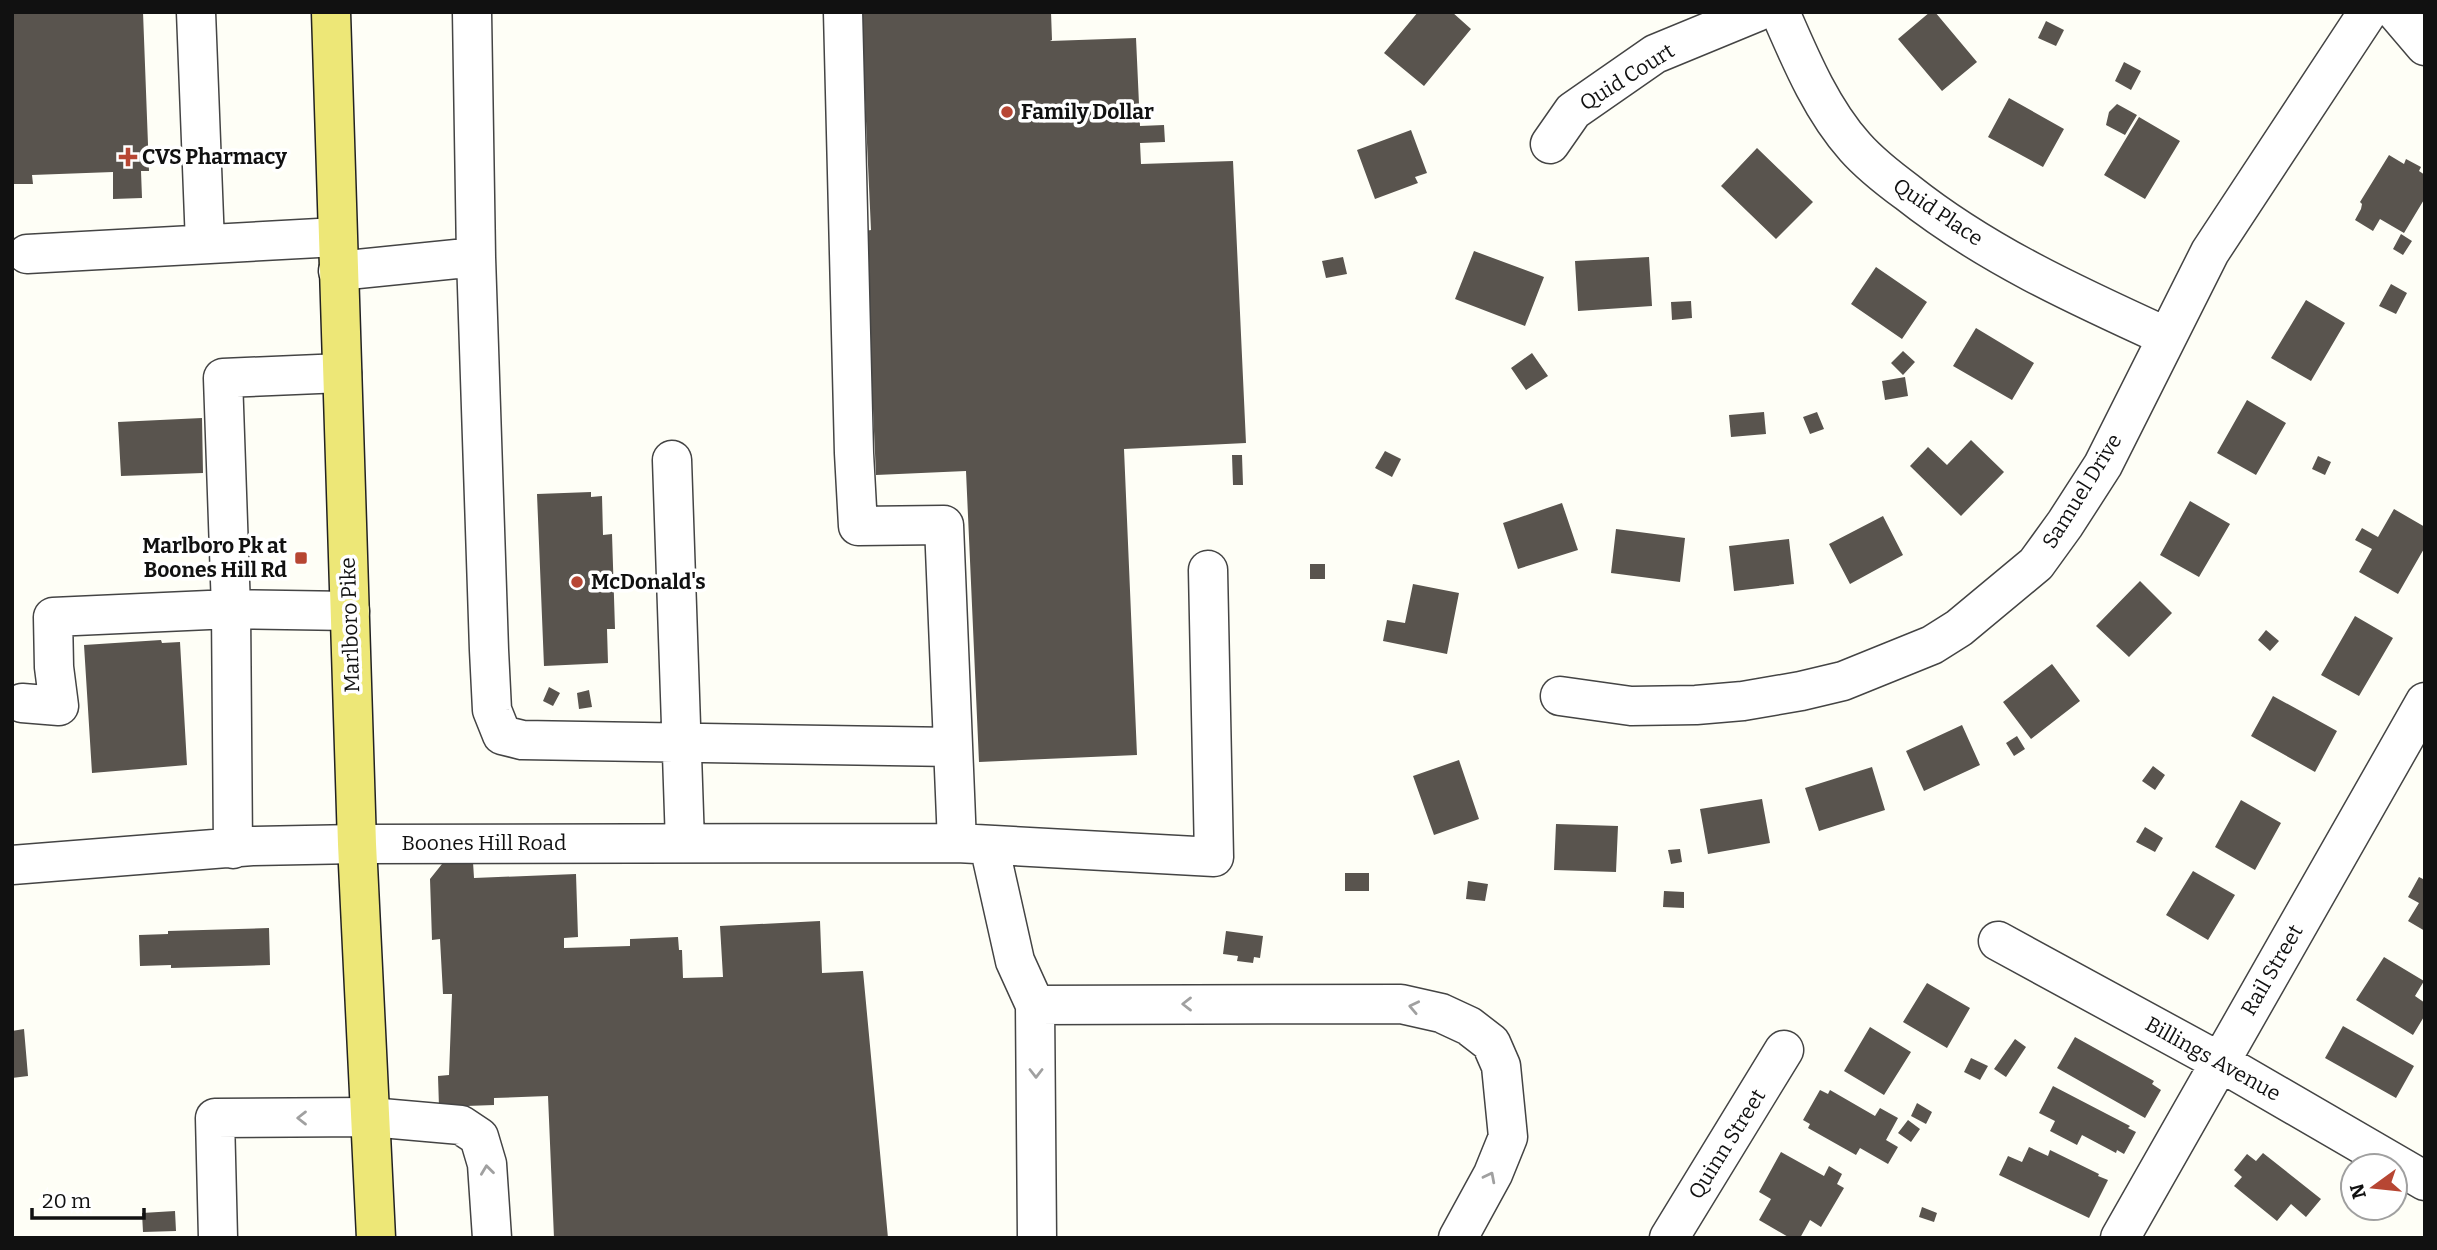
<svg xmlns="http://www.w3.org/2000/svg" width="2437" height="1250" font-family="Bitter,serif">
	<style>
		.building { fill: #59544e }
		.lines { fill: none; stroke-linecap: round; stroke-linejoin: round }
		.minor-casing { stroke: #444; stroke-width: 41 }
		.major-casing { stroke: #222; stroke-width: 41 }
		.minor { stroke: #fff; stroke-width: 38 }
		.major { stroke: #ede777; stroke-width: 38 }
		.oneway { stroke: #a0a0a0 }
		.poi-dot { fill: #b74633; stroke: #fff; stroke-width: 2.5 }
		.labels { text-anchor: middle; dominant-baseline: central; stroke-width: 7; stroke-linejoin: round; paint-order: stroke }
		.street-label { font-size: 21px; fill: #111; stroke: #fff }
		.poi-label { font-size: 21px; font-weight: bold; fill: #111; stroke: #fff; text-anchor: start }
	</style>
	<rect width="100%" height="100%" fill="#fefef6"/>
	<path class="building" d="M12,12h131l6,159h-8l1,27 -29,1v-27l-81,3 1,9h-21z
		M861,12h190l1,28 -2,1 86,-3 4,88 24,-1 1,17 -25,1 1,21 92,-3 13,282 -122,6 13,306 -158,7 -13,-291 -90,4 -11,-244 6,-1z
		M1418,12h34l19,17 -47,57 -40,-33z
		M1930,12h5l42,50 -35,29 -44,-52z
		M2046,21l18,9 -8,16 -18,-8z
		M2124,62l17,9 -10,19 -16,-9z
		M2009,98l55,31 -21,38 -55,-30z
		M2117,104l20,11 -12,20 -19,-10 3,-13z
		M2139,117l41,24 -35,58 -41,-24z
		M1411,130l16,43 -12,4 3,6 -43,16 -18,-49z
		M1757,148l56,54 -37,37 -55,-53z
		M2389,155l15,9 2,-5 15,8 -2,4 6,4v23l-21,35 -24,-14 -7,12 -18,-11 6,-11 1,-5 -2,-2z
		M2401,234l11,7 -9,14 -10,-6z
		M1474,251l70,26 -19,49 -70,-27z
		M1343,257l4,17 -21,4 -4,-17z
		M1649,257l3,49 -74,5 -3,-50z
		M1876,267l51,35 -25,37 -51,-35z
		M2391,284l16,9 -11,21 -17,-8z
		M2306,300l39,23 -34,58 -40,-23z
		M1691,301l1,17 -20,2 -1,-18z
		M1976,328l58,35 -22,37 -59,-34z
		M1903,351l12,11 -12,13 -12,-12z
		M1532,353l16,23 -22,14 -15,-22z
		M1905,377l3,19 -23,4 -3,-19z
		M2247,400l39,23 -30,52 -39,-22z
		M1764,412l2,22 -35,3 -2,-22z
		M1817,412l7,17 -14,5 -7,-17z
		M202,418l1,55 -82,3 -3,-54z
		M1971,440l33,32 -43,44 -51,-50 18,-19 19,18z
		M1385,451l16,8 -9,18 -17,-9z
		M1232,455h10l1,30h-10z
		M2318,456l13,6 -6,13 -13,-6z
		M591,492v5l11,-1 1,39 9,-1 3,95h-8l1,34 -64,3 -7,-172z
		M2190,501l40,23 -31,53 -39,-22z
		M1562,503l16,47 -60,19 -15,-46z
		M2394,509l31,18v20l-27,47 -39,-22 13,-23 -17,-9 7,-12 16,9z
		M1883,516l20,39 -53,29 -21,-40z
		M1616,529l69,9 -5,44 -69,-9z
		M1789,539l5,45 -60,7 -5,-45z
		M1310,564h15v15h-15z
		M2140,581l32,32 -43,44 -33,-31z
		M1413,584l46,9 -12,61 -64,-13 4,-21 18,3z
		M2355,616l38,22 -34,58 -38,-21z
		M2266,630l13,11 -9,10 -12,-11z
		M161,640l1,3 18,-1 7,123 -95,8 -8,-128z
		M2052,664l28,37 -49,38 -28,-37z
		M549,687l11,6 -7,13 -10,-5z
		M589,690l3,17 -13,2 -2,-16z
		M2273,696l64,35 -22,41 -64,-36z
		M1962,725l18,40 -56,26 -18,-40z
		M2017,736l8,13 -11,7 -8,-13z
		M1459,760l20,59 -45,16 -21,-59z
		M2153,766l12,9 -10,15 -13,-9z
		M1872,767l13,43 -66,21 -14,-43z
		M1762,799l8,44 -62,11 -8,-45z
		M2241,800l40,23 -26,47 -40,-23z
		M1556,824l62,2 -2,46 -62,-2z
		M2145,827l18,11 -8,14 -19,-10z
		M1680,849l2,13 -11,2 -3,-14z
		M473,862l1,16 102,-4 2,63 -14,1v10l66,-2v-7l48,-2 1,13h3l1,28 40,-1 -3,-51 100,-5 2,52 41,-2 25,267h-334l-6,-142 -54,2v7l-55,2 -1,-31 11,-1 3,-81h-9l-3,-55 -8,1 -2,-61 12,-15z
		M2193,871l42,24 -27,45 -42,-25z
		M1345,873h24v18h-24z
		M2419,877l6,3v51l-17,-10 11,-18 -11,-6z
		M1468,881l20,3 -3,17 -19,-2z
		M1664,891l20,1v16l-21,-1z
		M269,928l1,37 -99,3v-3l-31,1 -1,-31 29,-1v-3z
		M1226,931l37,5 -3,22 -6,-1 -1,6 -16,-2 1,-5 -15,-2z
		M2384,957l40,24 -9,15 10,7v12l-12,20 -57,-35z
		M1927,983l43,25 -23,40 -44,-26z
		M2343,1026l71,40 -18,32 -71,-40z
		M1870,1027l41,25 -27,43 -40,-24z
		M24,1029l4,47 -16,2v-47z
		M2075,1037l79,44 -2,3 9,6 -16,28 -88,-50z
		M2015,1039l11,8 -20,30 -12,-8z
		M1971,1058l17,8 -8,14 -16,-8z
		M2053,1086l77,40 -2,2 8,4 -12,22 -7,-4 -1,3 -34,-18 -5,10 -27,-14 5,-10 -16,-8z
		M1820,1090l8,4 2,-4 45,26 5,-8 18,10 -12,22 12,7 -10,17 -28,-16 -4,7 -48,-27 2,-4 -7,-4z
		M1917,1103l15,9 -6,12 -15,-8z
		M1908,1120l12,9 -9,13 -13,-9z
		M2029,1147l19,9 2,-6 49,24 -1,2 10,4 -19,38 -90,-43 9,-19 14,6z
		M1781,1152l43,24 5,-10 13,8 -5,10 7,4 -23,39 -11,-7 -10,18h-10l-31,-18 12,-21 -12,-7z
		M2263,1153l58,46 -15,18 -15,-13 -14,17 -43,-35 8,-9 -8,-7 13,-16 9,7z
		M1922,1207l15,6 -3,9 -15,-5z
		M175,1211l1,20 -33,1 -1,-19z"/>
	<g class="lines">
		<g class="minor-casing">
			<path id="minor" d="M196,12l9,232
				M472,12l4,245 13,393 3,60 10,25 20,5 431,7
				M843,12l11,441 4,73 86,-1 13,318
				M1780,12c20,46 41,97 75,135 15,17 33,31 52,45 78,62 170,104 260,145
				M2396,12l29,34
				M1550,144l23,-33 82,-57 102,-42
				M27,254l310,-17
				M338,271l138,-14
				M672,460l13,383
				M1560,696l71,10 65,-1 47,-4 58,-10 42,-10 89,-36 27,-17 77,-64 29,-40 38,-59 107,-213 158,-240
				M22,703l37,3 -5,-39 -1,-50 178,-8 119,2
				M989,845l26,116 20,44 2,233
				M233,849l-2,-240 -8,-231 119,-5
				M12,865l240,-19 105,-2 600,-1 257,14 -6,-287
				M1998,941l222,121 205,119
				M1035,1005l366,-1 40,9 28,13 22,17 10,23 7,71 -15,37 -35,64
				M218,1238l-3,-120 155,-1 91,8 18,12 8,27 5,74
				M1669,1238l115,-188
				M2120,1238l305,-536"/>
		</g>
		<g class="major-casing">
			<path id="major" d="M331,12l26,832 19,394"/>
		</g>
		<use href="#minor" class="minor"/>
		<use href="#major" class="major"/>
	</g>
	<defs><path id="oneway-chevron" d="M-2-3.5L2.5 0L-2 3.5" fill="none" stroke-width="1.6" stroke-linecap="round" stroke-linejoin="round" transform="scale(1.75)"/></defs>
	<g class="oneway">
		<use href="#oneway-chevron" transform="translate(1187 1004) rotate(180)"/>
		<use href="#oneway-chevron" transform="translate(1414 1007) rotate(-168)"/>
		<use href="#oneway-chevron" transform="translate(1036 1073) rotate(90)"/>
		<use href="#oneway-chevron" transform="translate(302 1118) rotate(180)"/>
		<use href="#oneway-chevron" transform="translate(487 1170) rotate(-97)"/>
		<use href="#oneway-chevron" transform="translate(1490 1177) rotate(-63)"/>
	</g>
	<g class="poi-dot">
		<circle cx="1007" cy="112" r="7"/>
		<path d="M124.5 146.5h7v7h7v7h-7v7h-7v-7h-7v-7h7z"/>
		<rect x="294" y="551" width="14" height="14" rx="3.5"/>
		<circle cx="577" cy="582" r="7"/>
	</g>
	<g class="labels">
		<g class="street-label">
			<text transform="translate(1627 77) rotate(-32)">Quid Court</text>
			<text transform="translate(1938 212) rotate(34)">Quid Place</text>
			<text transform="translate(2082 491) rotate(-58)">Samuel Drive</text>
			<text transform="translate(350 625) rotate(-92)">Marlboro Pike</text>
			<text x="484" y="843">Boones Hill Road</text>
			<text transform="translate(2272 970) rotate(-60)">Rail Street</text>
			<text transform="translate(2213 1059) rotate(29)">Billings Avenue</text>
			<text transform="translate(1727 1144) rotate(-58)">Quinn Street</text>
		</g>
		<g class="poi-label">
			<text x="1021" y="112">Family Dollar</text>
			<text x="142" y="157">CVS Pharmacy</text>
			<text x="287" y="546" text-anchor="end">Marlboro Pk at<tspan x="287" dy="24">Boones Hill Rd</tspan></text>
			<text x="591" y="582">McDonald's</text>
		</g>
	</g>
	<rect width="2437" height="1250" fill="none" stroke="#111111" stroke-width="28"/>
	<g transform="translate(2374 1187) rotate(255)"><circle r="33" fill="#ffffff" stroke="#a0a0a0" stroke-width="2"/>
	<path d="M0-5L12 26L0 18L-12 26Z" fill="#b74633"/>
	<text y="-10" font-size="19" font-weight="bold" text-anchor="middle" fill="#111111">N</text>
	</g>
	<path d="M32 1208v10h112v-10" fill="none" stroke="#111111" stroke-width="3.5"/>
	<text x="42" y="1208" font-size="21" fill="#111111" stroke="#ffffff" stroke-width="5" paint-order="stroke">20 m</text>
</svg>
